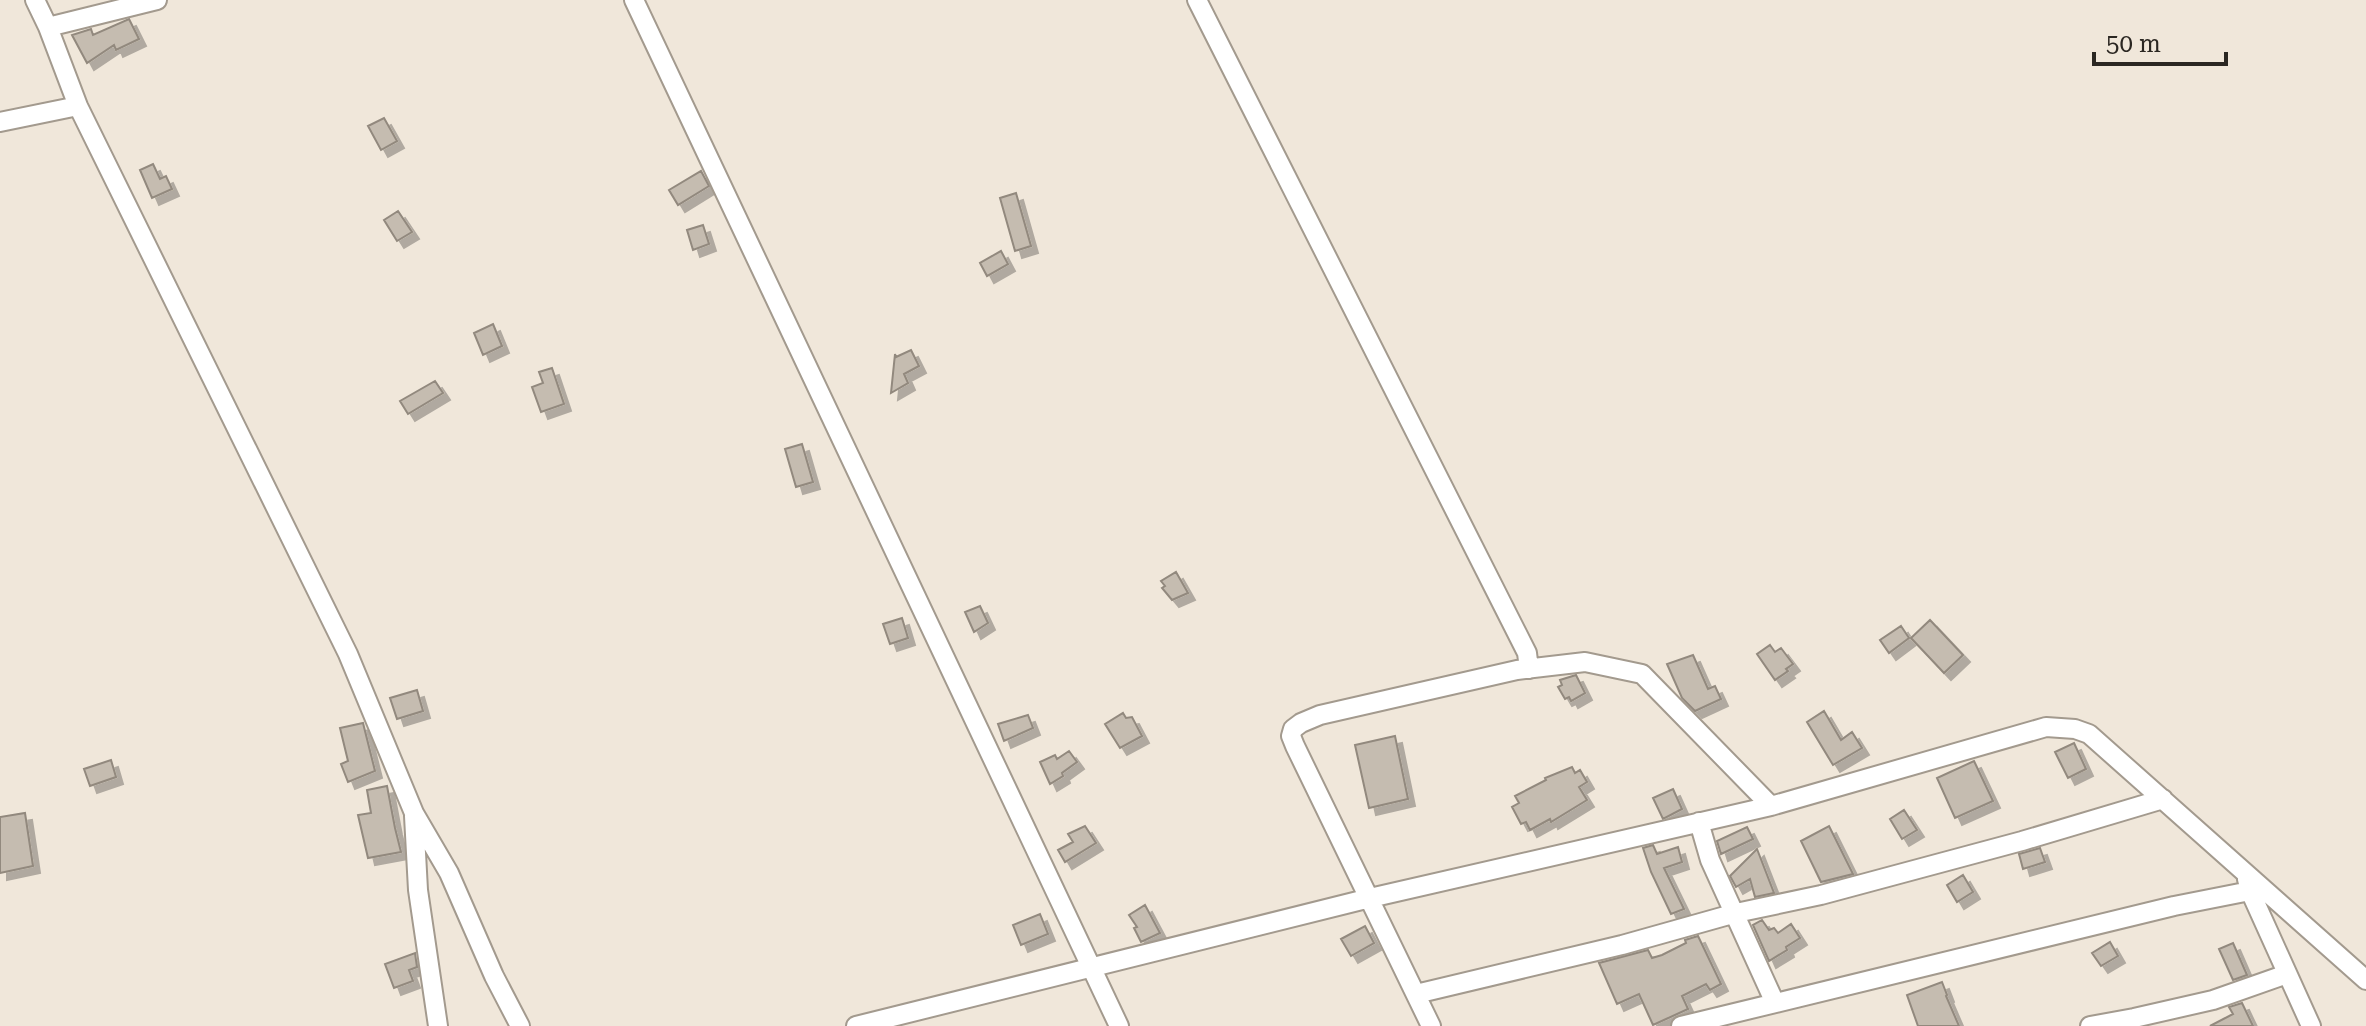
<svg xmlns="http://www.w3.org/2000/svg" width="2366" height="1026" font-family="'Roboto Serif',serif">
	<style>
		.building { fill: #c5bcb0; stroke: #92897e; stroke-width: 2; filter: url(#shadow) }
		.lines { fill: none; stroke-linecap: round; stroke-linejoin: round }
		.minor-casing { stroke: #a39a8e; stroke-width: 22 }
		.minor { stroke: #fff; stroke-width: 18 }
	</style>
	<defs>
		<filter id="shadow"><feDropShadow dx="7" dy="7" stdDeviation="0" flood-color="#0004"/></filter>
	</defs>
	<rect width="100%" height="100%" fill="#f0e7da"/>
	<path class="building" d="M129,19l10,20 -23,11 -2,-5 -27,18 -15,-28 19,-6 2,6z
		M384,118l13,23 -16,9 -13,-24z
		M153,164l7,15 6,-3 6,13 -20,9 -12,-28z
		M701,171l8,15 -31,19 -9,-15z
		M1016,193l15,53 -16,5 -15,-53z
		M398,211l14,21 -15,9 -13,-21z
		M703,225l6,19 -16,6 -6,-20z
		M1001,251l7,13 -21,12 -7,-13z
		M493,324l9,22 -19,9 -9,-22z
		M911,350l8,16 -15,8 4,9 -17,10 4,-39 1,3z
		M552,368l12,36 -23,8 -9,-25 11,-4 -4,-11z
		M435,381l8,12 -35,21 -8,-13z
		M802,444l11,38 -17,5 -11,-38z
		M1176,572l12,21 -16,7 -10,-12 3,-2 -4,-5z
		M980,606l8,17 -14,9 -9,-20z
		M902,618l6,20 -18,6 -7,-20z
		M1930,620l33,35 -19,18 -33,-35z
		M1901,626l8,12 -20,15 -9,-13z
		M1770,645l5,7 6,-4 12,16 -7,5 2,2 -13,9 -18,-26z
		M1693,655l15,34 7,-3 6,13 -26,12 -13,-13 -15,-34z
		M1576,675l9,18 -14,8 -2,-4 -4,2 -7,-12 4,-2 -2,-5z
		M417,690l6,21 -26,8 -7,-21z
		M1824,711l17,29 11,-8 10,16 -29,17 -26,-43z
		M1123,713l3,5 6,-1 10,19 -22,12 -15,-24z
		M1028,715l5,13 -29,13 -6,-17z
		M363,723l12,48 -27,11 -7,-18 7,-3 -8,-33z
		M1395,736l13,63 -39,9 -14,-63z
		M2074,743l12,26 -18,9 -13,-26z
		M1069,751l8,11 -15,11 1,3 -13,8 -10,-22 15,-7 2,4z
		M111,760l5,17 -26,9 -6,-17z
		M1974,761l19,40 -38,17 -18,-40z
		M1572,767l3,6 5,-3 7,12 -8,5 8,13 -36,22 -1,-3 -20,11 -4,-8 -5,2 -9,-17 7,-4 -4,-7 31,-16 -1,-2z
		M387,786l8,42 6,24 -33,6 -10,-43 13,-2 -4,-23z
		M1673,789l9,20 -19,10 -10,-21z
		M1904,810l13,20 -15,9 -12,-20z
		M25,813l8,53 -33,7v-56z
		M1085,826l11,17 -31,19 -7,-12 15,-8 -5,-8z
		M1829,826l24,48 -32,8 -20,-41z
		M1747,827l6,12 -32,15 -4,-13z
		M1653,845l4,9 21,-7 4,15 -18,6 20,41 -13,5 -20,-42 -8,-24z
		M2040,848l5,14 -22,7 -4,-15z
		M1757,849l17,44 -19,4 -5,-18 -14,8 -6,-11z
		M1963,875l10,17 -16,10 -10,-17z
		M1145,905l15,28 -19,9 -7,-14 3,-1 -8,-12z
		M1040,914l8,20 -27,11 -8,-20z
		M1762,920l7,10 5,-2 4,5 13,-9 9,14 -14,9 1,3 -18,11 -16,-36z
		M1365,926l9,17 -23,13 -10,-17z
		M1698,936l23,48 -11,6 -4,-6 -24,12 6,13 -35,16 -14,-31 -22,10 -18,-41 49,-13 4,8 10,-3 24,-12 -1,-3z
		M2110,942l8,14 -17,10 -9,-13z
		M2233,943l14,32 -14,5 -14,-31z
		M415,953l2,14 -8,3 4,11 -19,7 -9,-24z
		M1942,982l5,13 -1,1 13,30h-41l-11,-31z
		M2242,1003l11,23h-43l23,-12 -4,-7z"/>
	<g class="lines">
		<g class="minor-casing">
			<path id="minor" d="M35,0l13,27 30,79 270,548 66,159 35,60 45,103 26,50
				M634,0l485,1026
				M1197,0l330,653 2,16
				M48,27l109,-27
				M0,122l78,-16
				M414,816l4,74 20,136
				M1699,822l11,38 65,143
				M2247,879l3,12 61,135
				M1416,994l206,-49 114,-32 85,-18 201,-54 141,-42
				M856,1026l514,-128 401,-92 275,-79 29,2 14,5 277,246
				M1431,1026l-136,-280 -4,-10 2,-7 8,-6 19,-8 197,-45 68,-8 57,12 129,132
				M1681,1026l493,-120 76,-15
				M2090,1026l44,-8 79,-18 74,-26"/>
		</g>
		<use href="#minor" class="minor"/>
	</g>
	<path d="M2094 52v12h132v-12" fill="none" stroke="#2b2722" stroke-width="4"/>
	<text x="2106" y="52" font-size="24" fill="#2b2722" stroke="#f0e7da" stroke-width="6" paint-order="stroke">50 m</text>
</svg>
